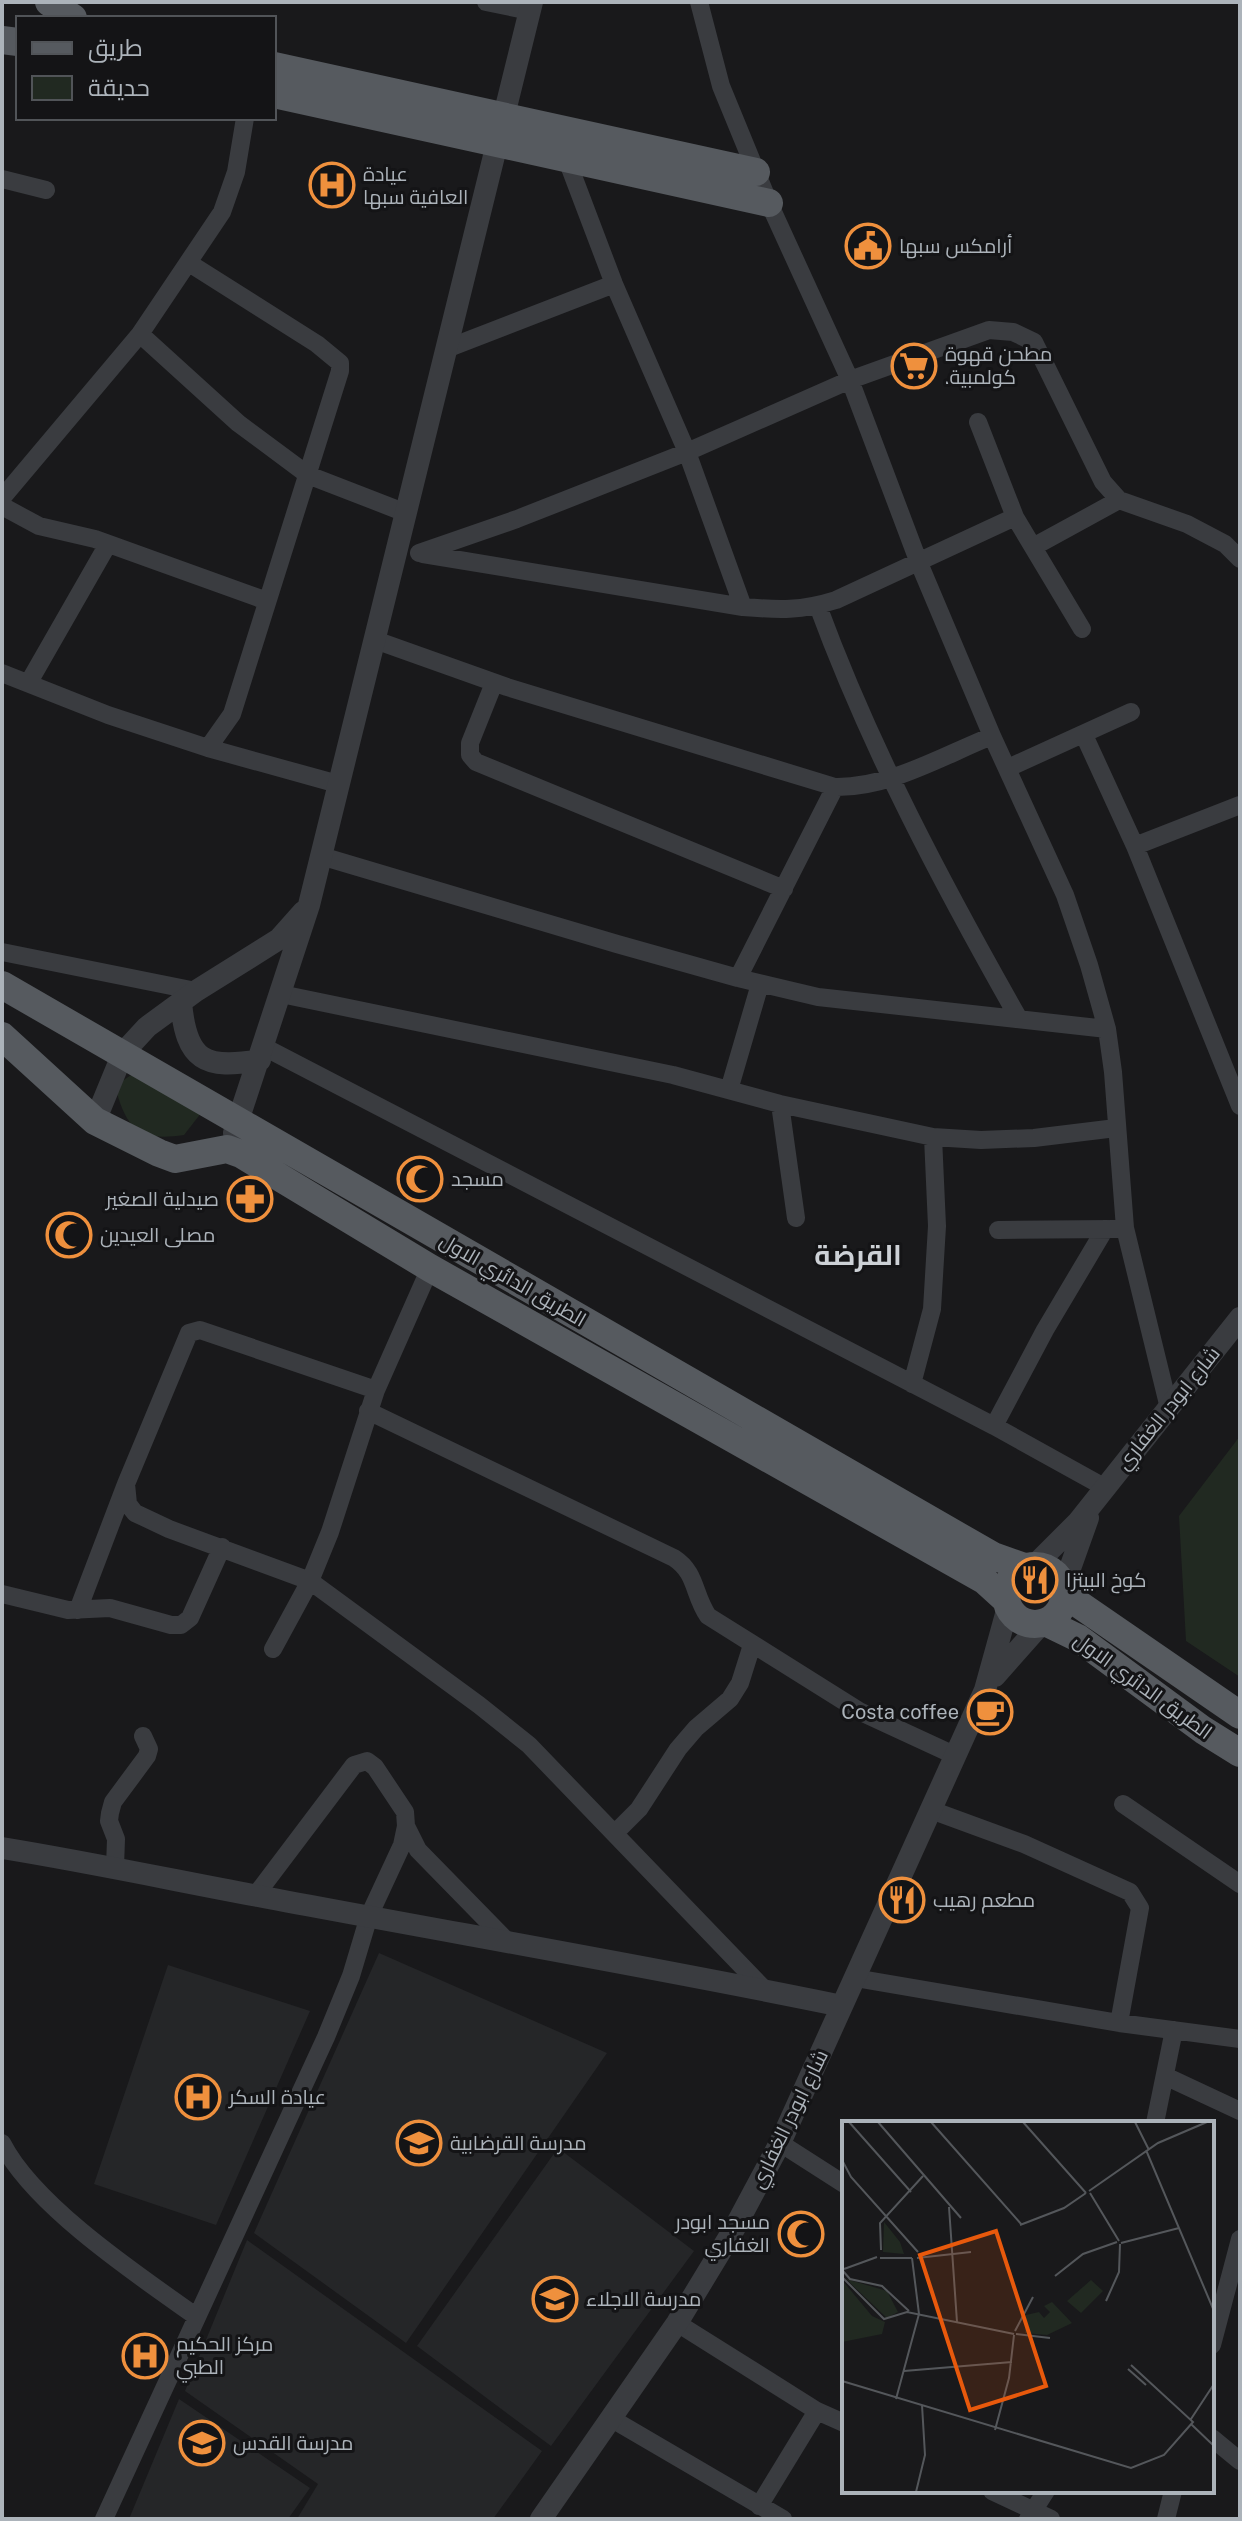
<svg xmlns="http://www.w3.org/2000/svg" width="1242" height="2521" font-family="'Public Sans',Cairo,sans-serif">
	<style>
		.built { fill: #252628 }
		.green { fill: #212921 }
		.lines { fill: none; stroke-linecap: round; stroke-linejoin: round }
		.minor { stroke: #3a3c40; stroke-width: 18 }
		.tertiary { stroke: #3a3c40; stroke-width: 22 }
		.primary { stroke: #565a5f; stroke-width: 28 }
		.labels { text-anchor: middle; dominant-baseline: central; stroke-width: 6; stroke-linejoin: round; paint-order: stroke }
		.poi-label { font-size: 20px; fill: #acb3ba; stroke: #141416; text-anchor: start }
		.street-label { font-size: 20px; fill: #acb3ba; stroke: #141416 }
		.district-label { font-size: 28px; font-weight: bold; fill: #cdd1d6; stroke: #141416 }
		.inset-road { fill: none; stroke: #54575b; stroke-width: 2 }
		.view { fill: #e8590c; fill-opacity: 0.15; stroke: #e8590c; stroke-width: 4 }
		.inset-edge { fill: none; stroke: #acb3ba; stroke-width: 4 }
	</style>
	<rect width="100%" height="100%" fill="#19191b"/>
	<path class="built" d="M379,1953l228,100 -201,290 -152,-110z
		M168,1965l142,46 -94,214 -122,-41z
		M558,2148l136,103 -143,195 -134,-100z
		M247,2240l295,211 -49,68h-196l21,-35 -133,-93z
		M179,2399l131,89 -22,31h-159z"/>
	<path class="green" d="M131,1075l74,33 -21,27c-46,7 -58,-7 -69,-49z
		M1240,1436v241l-54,-36 -7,-125z"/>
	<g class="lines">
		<path class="minor" d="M486,2l44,9
			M699,2l22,84 48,117 81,177 69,183 73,173 73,159 24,70 18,64 6,43 12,156 44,180
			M567,160l47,124 73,168 56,155
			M2,179l44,11
			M189,263l128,81 23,19v8l-108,343 -24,34
			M140,334l98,89 70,52 98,38
			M446,349l168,-65
			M978,422l37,95 67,112
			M2,498l138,-164 82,-122 14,-40 9,-54
			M2,506l37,20 56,13 172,62
			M1033,547l86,-47
			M419,553l98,-34 170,-67 163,-72 139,-50 24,2 21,10 69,140 16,18 68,24 38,20 15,15
			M423,554l320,53c36,3 58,4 93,-7l179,-83
			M818,606c53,144 125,279 201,413
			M375,640l132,47 328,100c54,1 107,-31 157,-51
			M2,673l106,42 100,33 130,36
			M29,682l79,-138
			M494,683l-24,60v12l6,7 308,127
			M1084,735l51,111 105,260
			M1008,768l123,-56
			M1135,846l105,-41
			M321,856l296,88 121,34 80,19 289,32
			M2,952l194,39
			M738,978l97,-191
			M281,994l392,81 107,29 153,33 48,3 53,-2 82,-10
			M264,1047l730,379 110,61
			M729,1090l31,-106
			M780,1104l16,114
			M998,1230l117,-1
			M912,1384l20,-75 5,-83 -4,-89
			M368,1411l306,147c23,15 19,36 34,58l153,96 93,43
			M994,1426l51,-96 60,-101
			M126,1484l2,20 7,9 34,16 141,52 169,124 50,40 236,245
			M2,1594l66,16 42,-2 61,17h10l9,-7 32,-71
			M78,1610l48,-126 63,-151 11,-3 176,60
			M273,1649l37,-68 20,-49 46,-142 54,-122
			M1123,1804l117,80
			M931,1810l93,34 106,48 10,16 -21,115
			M406,1826l12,24 88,90
			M615,1833l24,-24 39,-60 18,-21 34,-29 10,-16 12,-38
			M115,1867l1,-28 -7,-18 1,-8 3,-11 34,-46 2,-7 -6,-13
			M855,1978l264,45 121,16
			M1165,2076l75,35
			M1155,2123l19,-93
			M2,2143c32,63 137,133 195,174
			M780,2143l64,41
			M677,2323l140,88 27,12
			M1212,2345l28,-106
			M612,2419l171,100
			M1212,2438l28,23
			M992,2491l59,28
			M759,2506l58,-95
			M104,2519l222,-482 25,-61 18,-60 33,-71 4,-19 -1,-14 -30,-45 -8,-6 -13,4 -99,131
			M1028,2519l18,-28
			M1166,2519l7,-28"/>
		<path class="tertiary" d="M181,1002c5,59 24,68 79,58
			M95,1121l28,-68 24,-26 49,-36 83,-52 24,-27
			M234,1133l75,-228 223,-903
			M1033,1567l45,-45 162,-204
			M1063,1588l25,-70
			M995,1676l46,-52
			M2,1848c86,14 171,32 256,48 195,37 390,70 584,110
			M541,2519l136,-196 57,-94 46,-86 205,-453 23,-83"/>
		<path class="primary" d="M49,2l24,16
			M2,40l16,2
			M274,66l482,106
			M274,94l495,109
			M2,985l991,571 34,12
			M2,1036l93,85 64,32 16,6 52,-10 14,5 189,114 554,312 22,20
			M1006 1595a29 29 0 1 1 58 0a29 29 0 1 1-58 0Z
			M1064,1594l176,121
			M1045,1622l33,16 125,92 37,23"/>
	</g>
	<defs>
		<g id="hospital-ring" transform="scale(2.3)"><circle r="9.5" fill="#141416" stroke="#ef903d" stroke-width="1.5"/><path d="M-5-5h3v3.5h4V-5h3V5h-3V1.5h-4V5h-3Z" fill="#ef903d"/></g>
		<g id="civic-ring" transform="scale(2.3)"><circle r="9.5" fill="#141416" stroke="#ef903d" stroke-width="1.5"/><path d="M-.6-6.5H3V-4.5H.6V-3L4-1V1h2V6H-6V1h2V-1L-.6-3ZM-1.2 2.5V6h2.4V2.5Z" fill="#ef903d"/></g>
		<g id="supermarket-ring" transform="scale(2.3)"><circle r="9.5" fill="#141416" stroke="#ef903d" stroke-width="1.5"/><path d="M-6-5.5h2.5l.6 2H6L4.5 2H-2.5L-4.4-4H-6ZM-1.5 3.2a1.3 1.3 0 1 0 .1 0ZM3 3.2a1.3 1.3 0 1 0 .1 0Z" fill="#ef903d"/></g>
		<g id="mosque-ring" transform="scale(2.3)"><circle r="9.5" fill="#141416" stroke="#ef903d" stroke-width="1.5"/><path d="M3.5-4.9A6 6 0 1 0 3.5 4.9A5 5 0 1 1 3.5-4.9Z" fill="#ef903d"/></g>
		<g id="pharmacy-ring" transform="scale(2.3)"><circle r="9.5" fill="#141416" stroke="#ef903d" stroke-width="1.5"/><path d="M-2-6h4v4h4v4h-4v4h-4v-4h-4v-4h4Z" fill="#ef903d"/></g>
		<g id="restaurant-ring" transform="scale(2.3)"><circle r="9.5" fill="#141416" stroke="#ef903d" stroke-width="1.5"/><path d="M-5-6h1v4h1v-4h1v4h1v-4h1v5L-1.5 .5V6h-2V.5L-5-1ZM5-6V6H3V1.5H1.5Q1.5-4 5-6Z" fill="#ef903d"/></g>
		<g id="cafe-ring" transform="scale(2.3)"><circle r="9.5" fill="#141416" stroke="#ef903d" stroke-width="1.5"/><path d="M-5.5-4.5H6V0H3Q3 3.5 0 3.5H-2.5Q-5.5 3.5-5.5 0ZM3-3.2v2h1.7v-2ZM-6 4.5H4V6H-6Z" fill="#ef903d"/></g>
		<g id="school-ring" transform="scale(2.3)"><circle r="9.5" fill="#141416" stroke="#ef903d" stroke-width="1.5"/><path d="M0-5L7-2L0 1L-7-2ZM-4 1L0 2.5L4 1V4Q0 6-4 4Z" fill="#ef903d"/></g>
	</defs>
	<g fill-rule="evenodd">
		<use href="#hospital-ring" x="332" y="185"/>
		<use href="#civic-ring" x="868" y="246"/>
		<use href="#supermarket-ring" x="914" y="366"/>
		<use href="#mosque-ring" x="420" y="1179"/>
		<use href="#pharmacy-ring" x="250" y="1199"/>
		<use href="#mosque-ring" x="69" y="1235"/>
		<use href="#restaurant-ring" x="1035" y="1580"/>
		<use href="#cafe-ring" x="990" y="1712"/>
		<use href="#restaurant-ring" x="902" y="1900"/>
		<use href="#hospital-ring" x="198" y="2097"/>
		<use href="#school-ring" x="419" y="2143"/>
		<use href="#mosque-ring" x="801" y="2234"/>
		<use href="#school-ring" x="555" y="2299"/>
		<use href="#hospital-ring" x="145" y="2356"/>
		<use href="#school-ring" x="202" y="2443"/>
	</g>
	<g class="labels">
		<g class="poi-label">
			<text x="363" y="174">عيادة<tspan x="363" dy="23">العافية سبها</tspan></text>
			<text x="899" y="246">أرامكس سبها</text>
			<text x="945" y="354">مطحن قهوة<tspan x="945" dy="23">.كولمبية</tspan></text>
			<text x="451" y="1179">مسجد</text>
			<text x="219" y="1199" text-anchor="end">صيدلية الصغير</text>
			<text x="100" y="1235">مصلى العيدين</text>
			<text x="1066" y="1580">كوخ البيتزا</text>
			<text x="959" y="1712" text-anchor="end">Costa coffee</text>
			<text x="933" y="1900">مطعم رهيب</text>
			<text x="229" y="2097">عيادة السكر</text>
			<text x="450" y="2143">مدرسة القرضابية</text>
			<text x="770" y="2222" text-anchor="end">مسجد ابودر<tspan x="770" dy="23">الغفاري</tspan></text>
			<text x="586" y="2299">مدرسة الاجلاء</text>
			<text x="176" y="2344">مركز الحكيم<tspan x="176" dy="23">الطبي</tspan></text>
			<text x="233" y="2443">مدرسة القدس</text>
		</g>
		<g class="street-label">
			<text transform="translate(513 1280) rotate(30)">الطريق الدائري الاول</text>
			<text transform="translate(1168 1408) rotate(-51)">شارع ابودر الغفاري</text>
			<text transform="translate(1143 1686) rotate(36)">الطريق الدائري الاول</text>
			<text transform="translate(789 2119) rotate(-64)">شارع ابودر الغفاري</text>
		</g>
		<g class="district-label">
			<text x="858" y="1254">القرضة</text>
		</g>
	</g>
	<g transform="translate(842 2121)">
		<rect width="372" height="372" fill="#19191b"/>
		<path d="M42,101l16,20 4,12 -21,-2zM4,158l41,12 11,21 -11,6zM0,159l30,36 13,6 -3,12 -40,8zM249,159l12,11 -22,22 -14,-12zM210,181l20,21 -25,12 -22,-2 1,-18 13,-3 5,6 6,-6 -6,-6z" fill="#212921"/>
		<path class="inset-road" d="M7,1l62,70M36,1l83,96M89,1l91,103M181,1l63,71M293,1l14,28M304,29l68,161M0,39l9,17 67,75M247,70l69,-48 49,-21M248,72l29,48M107,86l8,115M178,104l44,-17 22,-15M279,122l58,-15M39,129l-1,-27 43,-47M38,137h32M75,137l54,-6M2,148l33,-12M1,150l7,8 32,7 27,25M213,155l28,-22 34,-12M0,156l42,42 23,-7 107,22M264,180l13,-29 1,-28M173,210l18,-34M174,213l34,4M286,248l18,16M62,250l108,-9M0,260l289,87 33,-13 29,-33 -62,-57M54,278l23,-85 -7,-56M349,298l23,-35M349,303l23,22M153,309l14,-52 5,-43M74,371l9,-37 -3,-50"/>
		<path class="view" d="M154,110l50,155 -76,24 -50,-155z"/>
		<rect width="372" height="372" class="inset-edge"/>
	</g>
	<rect width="1242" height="2521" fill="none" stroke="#acb3ba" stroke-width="8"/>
	<rect x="16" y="16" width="260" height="104" fill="#141416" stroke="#515458" stroke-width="2"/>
	<rect x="32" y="42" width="40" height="12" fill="#565a5f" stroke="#515458" stroke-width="2"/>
	<text x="88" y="56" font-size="24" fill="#acb3ba">طريق</text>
	<rect x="32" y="76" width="40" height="24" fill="#212921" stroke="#515458" stroke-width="2"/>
	<text x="88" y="96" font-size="24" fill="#acb3ba">حديقة</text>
</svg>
